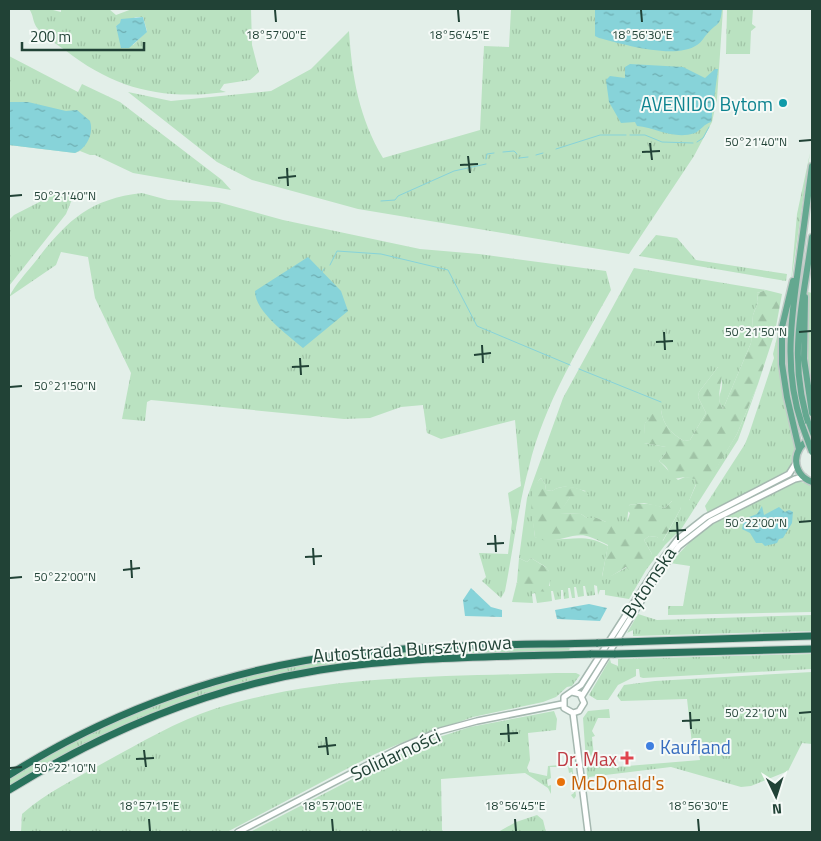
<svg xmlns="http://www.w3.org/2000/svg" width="821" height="841" font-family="'Titillium Web',sans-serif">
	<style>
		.grass { fill: url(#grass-tufts); fill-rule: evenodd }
		.forest { fill: url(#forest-firs) }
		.water { fill: url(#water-ripples) }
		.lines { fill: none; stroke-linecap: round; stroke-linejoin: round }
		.stream { stroke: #87d3d9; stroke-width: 1 }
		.tertiary-casing { stroke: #a5b8b0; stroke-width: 8 }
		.primary-casing { stroke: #c1cac7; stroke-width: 9 }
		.motorway-casing { stroke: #c1cac7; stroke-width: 9 }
		.tertiary { stroke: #fff; stroke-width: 5 }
		.primary { stroke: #64a890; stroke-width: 6 }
		.motorway { stroke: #29725c; stroke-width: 7 }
		.primary-bridge-casing { stroke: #c1cac7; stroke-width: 9; stroke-linecap: butt }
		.motorway-bridge-casing { stroke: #c1cac7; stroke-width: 9; stroke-linecap: butt }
		.primary-bridge { stroke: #64a890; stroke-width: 6 }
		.motorway-bridge { stroke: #29725c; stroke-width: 7 }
		.ticks { fill: none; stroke: #214236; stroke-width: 2 }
		.culture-dot { fill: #0f9aa8; stroke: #f5faf7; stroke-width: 2 }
		.shop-dot { fill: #3f7fe0; stroke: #f5faf7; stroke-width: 2 }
		.health-dot { fill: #e0444e; stroke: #f5faf7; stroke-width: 2 }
		.food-dot { fill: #e8710a; stroke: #f5faf7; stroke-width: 2 }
		.labels { text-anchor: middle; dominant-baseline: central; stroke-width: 4; stroke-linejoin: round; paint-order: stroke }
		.culture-label { font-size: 19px; fill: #0d838f; stroke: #f5faf7; text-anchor: end }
		.street-label { font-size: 19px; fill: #214236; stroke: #f5faf7 }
		.shop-label { font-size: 19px; fill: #366cbe; stroke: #f5faf7; text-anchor: start }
		.health-label { font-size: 19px; fill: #be3a42; stroke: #f5faf7; text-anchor: end }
		.food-label { font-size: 19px; fill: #c56008; stroke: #f5faf7; text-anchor: start }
		.ticks-label { font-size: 12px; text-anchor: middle; fill: #214236; stroke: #f5faf7; stroke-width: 4; stroke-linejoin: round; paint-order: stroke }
	</style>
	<defs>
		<pattern id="grass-tufts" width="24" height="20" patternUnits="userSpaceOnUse" patternTransform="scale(1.25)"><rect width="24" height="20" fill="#bae2c1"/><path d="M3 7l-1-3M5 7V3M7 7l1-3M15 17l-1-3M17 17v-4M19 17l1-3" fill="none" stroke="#a0c3a6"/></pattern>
		<pattern id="forest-firs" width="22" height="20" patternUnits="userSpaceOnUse" patternTransform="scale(1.25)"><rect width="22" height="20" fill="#bae2c1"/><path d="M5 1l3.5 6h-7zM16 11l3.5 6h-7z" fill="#a0c3a6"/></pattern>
		<pattern id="water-ripples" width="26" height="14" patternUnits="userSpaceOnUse" patternTransform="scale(1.25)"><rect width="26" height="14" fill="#87d3d9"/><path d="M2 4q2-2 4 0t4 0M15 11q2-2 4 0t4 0" fill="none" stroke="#6eadb1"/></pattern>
	</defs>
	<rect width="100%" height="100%" fill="#e3efe9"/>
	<path class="grass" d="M29,9h20l12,3v-3h48l7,6 16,-6h119l1,36 7,27 -9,8 -26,4 -4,6 6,2c-63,8 -110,-2 -161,-42 -9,-6 -20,-13 -27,-21 -6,-7 -4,-14 -9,-20zM136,17h7l4,14 -14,14 -14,-9 -3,-10z
		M511,9h212l-6,90 -5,23 -18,34 -65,98 -271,-45 -106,-29 -35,-18 -89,-70 43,9 100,-10 40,-22 38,-38c3,46 10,87 34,127l97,-28 4,-84 25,1z
		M727,9h26l-1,15 4,3 -5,4 -1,23h-24z
		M9,56l69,36 4,-8 38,18 102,78 9,10 -98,-17 -38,-18h-5l-10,-4 -5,2 -66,-8z
		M810,153l-19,129 6,-68z
		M75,192l-9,22 -57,72v-66l5,-5 41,-21z
		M142,193l26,7 50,2 65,18 137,29 59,5 127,17 5,19c-31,56 -67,114 -82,177 -11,40 -16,83 -24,124l-4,7 -19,-17 4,-4 -7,-24 29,1 4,-32 -4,-29 13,-7 -6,-66 -74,19 -14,-6 -4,-28 -22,2 -31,11 -26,1 -193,-19 -4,2 -2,19 -23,-2 9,-46 -36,-75 -7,-41 -27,-5 -5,13 -47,32c6,-12 17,-24 26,-35 31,-40 53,-63 107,-69z
		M656,235l21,3 19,22 91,14 -1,7 -147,-25z
		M634,268l132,22 -9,3 1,9 -5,13 -2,28 -28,66c-8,-13 -1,-14 -1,-25 0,-5 -3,-12 -4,-17l-19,25 -1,5 8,16 -16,27 -6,1c-13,-8 -21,-16 -23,-31l-16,13 -1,20 22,4v6l-7,8c7,6 11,13 19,19l7,-3 10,1 1,6 -7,17 16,-15 32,-52 21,-50 -20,56 -56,88 -17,17 -19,25 -17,29 -24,-4v-5h-5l-2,5 -1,-9 -3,-1 1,10 -8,1 -2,-10h-2l1,10 -6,1 -2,-10h-2l1,11h-3l-2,-10h-2l1,10 -5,1 -1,-9h-2v9l-6,1 -2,-9h-2l1,10 -15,2 -2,-10 -3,1 1,9 -21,-1 5,-20 3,3 30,1c-1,-21 0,-16 -19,-28l-4,4 -8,-4 8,-60 36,-100zM541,478l4,6 1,6 6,1c11,-8 22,-3 34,0l-16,6 -11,16 22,1 6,4h10l9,4h21l2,-17 15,-2 21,5 7,-7 9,7 -18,33 -6,-4 -8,-1 -5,4 8,14 -47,25 -3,-3 6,-30c-28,-16 -45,-1 -73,-9 -2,-14 -5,-50 6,-59z
		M808,292l4,1v107l-5,-40z
		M781,320c-4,27 -2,55 3,82 2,13 13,31 11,45 -1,10 -3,21 -12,27l-75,40 -3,-8 40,-62 4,-10 25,-76 -1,-4z
		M798,481l14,4v127l-144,3v-9h15l7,-40 -20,-3 18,-19 4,-7 41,-25z
		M638,614l19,6 155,-5v16l-179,5v-6l-6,3z
		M570,647l-1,5 -91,3 -203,21c-96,22 -183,59 -266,111v-9c22,-12 43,-26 65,-38 82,-41 172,-69 263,-82 76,-10 155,-9 233,-11z
		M812,654v15l-169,9 -3,-1 -1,-8h-3v7l-18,9 -10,15h-11l-8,-5 21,-36 1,4 7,3v-7z
		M812,672v72l-10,-1 -14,28 -37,15 -10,1 -70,-20 -82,10 1,12h-2l-5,-71 5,-7 21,-2 1,9h-12l-6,13 3,5 -3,1 2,19 8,2 1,10 97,-8 -1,-9 -7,-7 -5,-45 -66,2 -4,-5 7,-11 31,-4z
		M556,673h20l4,2 -8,11 -5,1 -11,10 -13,5 -70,15 -67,24 -31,13 -148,78h-206l1,-18c25,-22 55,-36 83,-52 35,-19 72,-41 109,-53 111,-35 228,-32 342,-36z
		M554,711l3,8 -1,11 -28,3 2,27 -3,8 2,4 18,4 1,-10 24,-2 4,32 -2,3 -3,-4 3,-2 -2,-21 -3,1 -1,-6h-18l1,11 -4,2 1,6 3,-1v9l-3,-6 -23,-15 -84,6 1,51 2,2h-194l174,-90 46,-15z
		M537,815l6,5 3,12h-48l18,-10z"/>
	<path class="forest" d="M766,290l16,4 -7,38 -17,52 -21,50 -42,70 -6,-3 7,-16 -1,-6 -10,-2 -17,3c3,-10 -2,-14 -9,-19l7,-8v-6l-22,-4 -4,-4 4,-5 1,-11 12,-15 4,2c2,15 10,23 23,31l6,-1 16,-27 -8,-16 1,-5 19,-25 3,2c3,14 -7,28 2,40l28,-66 2,-28 5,-13 -1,-9z
		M541,478l4,6 1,6 6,1c9,-7 28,-5 37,4l-19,2 -10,16 21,1 6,4h10l9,4h21l3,-9 -7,-6c15,-5 28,-4 42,1l7,-7h5l4,7 -19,34 -5,-5 -8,-1 -5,4 8,14 -10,15 -13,1 -3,-3 -21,13 -3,-3 6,-32c-6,-3 -12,-6 -18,-8 -17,-7 -39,11 -55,0 -2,-19 -10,-44 6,-59z
		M519,558l8,4 4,-4 16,10 4,7 -3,17 -25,-2 -6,-8z"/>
	<path class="water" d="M595,9h127c-2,19 -4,12 -15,25 -3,3 -5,8 -10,11 -22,15 -75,-1 -98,-7l-4,-2z
		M143,17l4,15 -18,16h-8l-5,-22 4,-3 1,-4z
		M630,64l53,3 22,11 10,-9h3l-7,53c-7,2 -10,8 -16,11 -21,7 -38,-5 -58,-7l-2,-4 -14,1 -12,-21 -3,-22 4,-4 15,2v-11z
		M9,102h19l38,9 11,-1 13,11c4,12 -3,27 -15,32l-66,-8z
		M308,257l33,34 7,20 -45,37c-15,-13 -48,-36 -48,-57z
		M762,506l2,9 15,-8 6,5 4,-2 4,2 -1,11 -9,15 -4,1 -2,4 -12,3 -3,-3h-6l-6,-10 -8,-4 2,-10 13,-5z
		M471,588l20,19 11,3v7l-37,-1 -2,-16z
		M589,604l18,4 -7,13 -43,-2 -2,-9z"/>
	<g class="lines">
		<path class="stream" d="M630,135h15l17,7 31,1
			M697,142l6,-4 6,-11
			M556,149l44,-14h26
			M503,152l11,-1 3,3
			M536,155l7,-2
			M519,158l9,-1
			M486,159l1,-5 7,-1
			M381,201l14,-1 3,-4 56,-25 32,-7
			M330,265l7,-14 44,3 67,16 29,56 93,39
			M322,272l2,-3
			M579,369l82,33"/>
		<g class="tertiary-casing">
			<path id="tertiary" d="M572,692l8,2 4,9 -5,8 -6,2 -9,-5v-11l17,-12 77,-120 20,-26 28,-22 83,-43 7,-11
				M582,696l73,-117 24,-33 32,-25 84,-42 9,-2
				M573,713l15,119
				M238,832l164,-85 38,-16 37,-10 85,-17"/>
		</g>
		<g class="primary-casing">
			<path id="primary" d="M812,237c-10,73 -26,125 0,198
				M793,281l-11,46v37l5,33 12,52
				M805,297l-1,62 8,54
				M802,425c-17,-50 -12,-97 -5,-148 5,-37 10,-74 15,-111
				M811,439c-20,9 -20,35 1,43"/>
		</g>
		<g class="motorway-casing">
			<path id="motorway" d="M622,642l190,-6
				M614,654l198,-5
				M9,775c106,-67 226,-109 351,-122 79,-9 159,-8 238,-10
				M9,790c96,-59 199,-102 311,-120 89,-14 181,-13 271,-16"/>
		</g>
		<use href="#tertiary" class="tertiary"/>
		<use href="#primary" class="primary"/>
		<use href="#motorway" class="motorway"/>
		<g class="primary-bridge-casing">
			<path id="primary-bridge" d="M802,425l10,27"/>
		</g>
		<g class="motorway-bridge-casing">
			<path id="motorway-bridge" d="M598,643l24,-1
				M591,654h23"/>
		</g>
		<use href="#primary-bridge" class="primary-bridge"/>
		<use href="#motorway-bridge" class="motorway-bridge"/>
	</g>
	<path class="ticks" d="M275,10l1,12M458,10l1,12M641,10l1,12M799,141l12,-1M650,143l2,17M642,152l18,-1M468,156l2,17M460,165l18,-1M287,168l1,18M278,178l18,-2M10,196l12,-1M664,332l1,18M799,332l12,-1M656,342l17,-1M482,345l1,18M474,355l17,-2M300,358l1,17M292,367l17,-1M10,387l12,-1M677,522l1,18M799,522l12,-1M669,531l17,-1M495,535l1,17M487,544l17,-1M313,548l1,17M305,557l17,-1M131,560l1,18M123,570l17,-2M10,578l12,-1M690,712l1,17M799,713l12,-1M682,721l18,-1M508,724l1,18M500,734l18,-1M326,737l2,18M318,747l18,-2M144,750l2,17M136,759l18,-1M10,768l12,-1M149,819l1,12M332,819l1,12M515,819l1,12M698,819l1,12"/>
	<circle class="culture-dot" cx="783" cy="103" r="5"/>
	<circle class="shop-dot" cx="650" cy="746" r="5"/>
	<path class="health-dot" d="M624.5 750.5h5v5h5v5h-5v5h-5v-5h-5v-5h5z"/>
	<circle class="food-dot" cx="561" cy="782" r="5"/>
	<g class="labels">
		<g class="culture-label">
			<text x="773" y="103">AVENIDO Bytom</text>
		</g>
		<g class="street-label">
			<text transform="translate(648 582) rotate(-56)">Bytomska</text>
			<text transform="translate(412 648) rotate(-4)">Autostrada Bursztynowa</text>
			<text transform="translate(395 754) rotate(-25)">Solidarności</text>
		</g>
		<g class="shop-label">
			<text x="660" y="746">Kaufland</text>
		</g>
		<g class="health-label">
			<text x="617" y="758">Dr. Max</text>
		</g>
		<g class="food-label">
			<text x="571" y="782">McDonald's</text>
		</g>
	</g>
	<g class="ticks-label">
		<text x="276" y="39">18°57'00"E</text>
		<text x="459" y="39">18°56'45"E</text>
		<text x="642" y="39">18°56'30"E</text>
		<text x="756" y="146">50°21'40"N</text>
		<text x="65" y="200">50°21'40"N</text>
		<text x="756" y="336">50°21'50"N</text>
		<text x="65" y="390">50°21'50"N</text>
		<text x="756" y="527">50°22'00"N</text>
		<text x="65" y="581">50°22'00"N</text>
		<text x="756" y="717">50°22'10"N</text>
		<text x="65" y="772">50°22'10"N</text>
		<text x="149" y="810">18°57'15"E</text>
		<text x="332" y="810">18°57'00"E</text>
		<text x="515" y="810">18°56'45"E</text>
		<text x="698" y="810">18°56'30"E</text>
	</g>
	<rect width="821" height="841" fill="none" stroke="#214236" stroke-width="20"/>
	<g transform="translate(776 796) rotate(176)" stroke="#f5faf7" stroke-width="4" paint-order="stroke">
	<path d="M0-4L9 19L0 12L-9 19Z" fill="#214236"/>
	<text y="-8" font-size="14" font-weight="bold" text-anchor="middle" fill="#214236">N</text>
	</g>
	<path d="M22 42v8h122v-8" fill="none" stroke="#214236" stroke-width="2.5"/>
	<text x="30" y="42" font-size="15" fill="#214236" stroke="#f5faf7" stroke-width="4" paint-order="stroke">200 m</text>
</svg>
